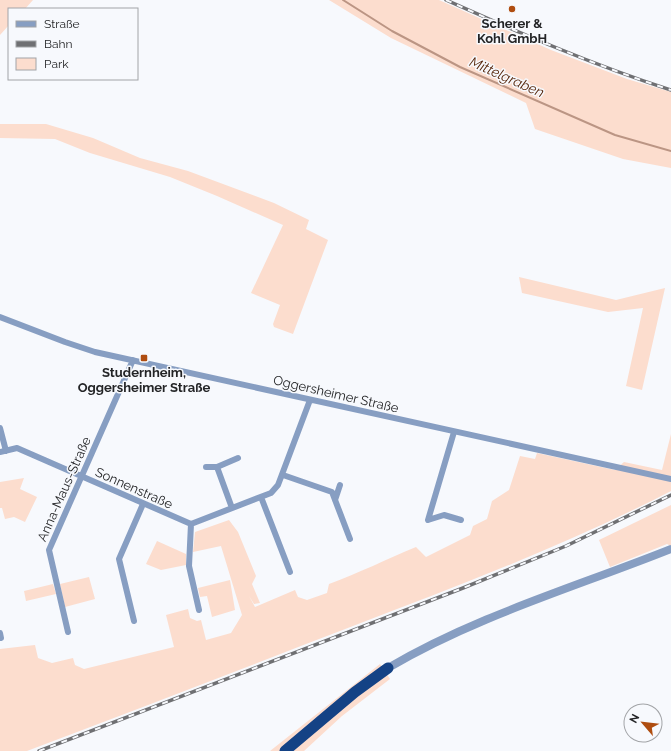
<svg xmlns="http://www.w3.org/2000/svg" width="671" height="751" font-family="Raleway,sans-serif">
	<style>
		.green { fill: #fcddce }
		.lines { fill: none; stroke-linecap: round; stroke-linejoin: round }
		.stream { stroke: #bb9584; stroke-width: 2 }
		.minor { stroke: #879ec2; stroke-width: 6 }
		.tertiary { stroke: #879ec2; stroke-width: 8 }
		.trunk { stroke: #144285; stroke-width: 11 }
		.rail-casing { stroke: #6f7073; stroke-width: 3.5 }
		.rail { stroke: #f7f9fd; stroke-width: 2; stroke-dasharray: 6; stroke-linecap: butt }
		.poi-dot { fill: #af4d10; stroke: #f7f9fd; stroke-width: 1.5 }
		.labels { text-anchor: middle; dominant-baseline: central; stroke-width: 3; stroke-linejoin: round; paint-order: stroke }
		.poi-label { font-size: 13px; font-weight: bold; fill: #232426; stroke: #f7f9fd }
		.street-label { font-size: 13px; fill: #232426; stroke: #f7f9fd }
		.water-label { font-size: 14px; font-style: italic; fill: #56250a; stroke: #f7f9fd }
	</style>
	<rect width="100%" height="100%" fill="#f7f9fd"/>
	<path class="green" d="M0,0h33l-8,9h-16v16l-9,10z
		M329,0h110l112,50 76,29 44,13v76l-48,-9 -88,-30 -9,-26 -135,-65z
		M0,124h46l47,14 47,20 48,13 86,32 35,17 -3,9 22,11 -35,94 -19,-7 -1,-3 7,-19 -29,-12 32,-68 -66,-29 -47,-19 -80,-24 -35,-14 -55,-1z
		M519,277l97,23 49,-12 -23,102 -16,-4 17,-78 -35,4 -86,-19z
		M671,434v57c-103,53 -210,94 -318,135 -109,42 -217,84 -326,125h-27v-102l35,-4 3,13 14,5 21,-5 2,7 9,4 90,-22 -8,-32 22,-6 2,9 7,3 4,-1 5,20 25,-7 11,-18 -21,-69 -28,6 2,-20 34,-12 9,12 18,44 -4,8 8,19 -6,1 -5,-8 6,11 40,-17 3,7 9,3 20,-7 2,-9c30,-11 58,-25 87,-37l10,10 44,-22 3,-9 14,-7 5,-18 17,-11 11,-34 15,3 2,-6 78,17 9,-8 38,8z
		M24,478l-4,11 17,8 -12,25 -11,-5 -9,2 -3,-11h-2v-26z
		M671,505v41l-4,-2 -57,23 -11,-27z
		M157,541l29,13v11l-25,5 -15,-6z
		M89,577l6,22 -30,8 -5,-23z
		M230,580l5,30 -23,7 -5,-21 -7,1 -2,-9z
		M53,584l3,10 -30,7 -2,-10z
		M380,664l10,15 -48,37 -38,35h-34z"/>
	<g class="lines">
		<path class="stream" d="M343,0l49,31 68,36 155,68 56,16"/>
		<path class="minor" d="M0,317l65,25 30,10 576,127
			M0,428l6,23
			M0,452l17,-4 174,76 80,-31 7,-8 32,-85
			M206,467h11
			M283,475l49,17 18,47
			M261,497l29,75
			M335,500l5,-15
			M232,508l-15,-41 21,-9
			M428,520l26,-88
			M428,520l16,-5 17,5
			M191,524l-2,42 10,44
			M134,621l-15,-62 24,-55
			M68,632l-19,-82 84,-190
			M0,633l1,5"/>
		<path class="tertiary" d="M388,668c88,-52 188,-81 283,-119"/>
		<path class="trunk" d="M285,751l70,-59 33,-24"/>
		<g class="rail-casing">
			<path id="rail" d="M446,0c74,33 147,65 225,90
				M39,751l424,-163 103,-42 105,-51"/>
		</g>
		<use href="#rail" class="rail"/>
	</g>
	<g class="poi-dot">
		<circle cx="512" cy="9" r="4"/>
		<rect x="140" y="354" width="8" height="8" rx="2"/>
	</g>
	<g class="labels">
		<g class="poi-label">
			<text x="512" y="23">Scherer &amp;<tspan x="512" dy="15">Kohl GmbH</tspan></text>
			<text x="144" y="372">Studernheim,<tspan x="144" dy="15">Oggersheimer Straße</tspan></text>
		</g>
		<g class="street-label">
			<text transform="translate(336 394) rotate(13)">Oggersheimer Straße</text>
			<text transform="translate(134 488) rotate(24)">Sonnenstraße</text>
			<text transform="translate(64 489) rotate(-66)">Anna-Maus-Straße</text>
		</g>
		<g class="water-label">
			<text transform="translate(507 77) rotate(24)">Mittelgraben</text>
		</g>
	</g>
	<rect x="8" y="8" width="130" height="72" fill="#f7f9fd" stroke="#a2a4a7"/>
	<rect x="16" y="21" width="20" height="6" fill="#879ec2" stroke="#a2a4a7"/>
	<text x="44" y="28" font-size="12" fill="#232426">Straße</text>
	<rect x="16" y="41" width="20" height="6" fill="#6f7073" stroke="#a2a4a7"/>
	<text x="44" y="48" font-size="12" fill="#232426">Bahn</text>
	<rect x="16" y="58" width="20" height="12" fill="#fcddce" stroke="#a2a4a7"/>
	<text x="44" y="68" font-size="12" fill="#232426">Park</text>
	<g transform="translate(643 723) rotate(298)"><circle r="19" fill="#f7f9fd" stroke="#a2a4a7"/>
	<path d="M0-3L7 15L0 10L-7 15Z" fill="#af4d10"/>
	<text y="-6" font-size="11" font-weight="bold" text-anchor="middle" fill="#232426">N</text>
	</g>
</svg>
